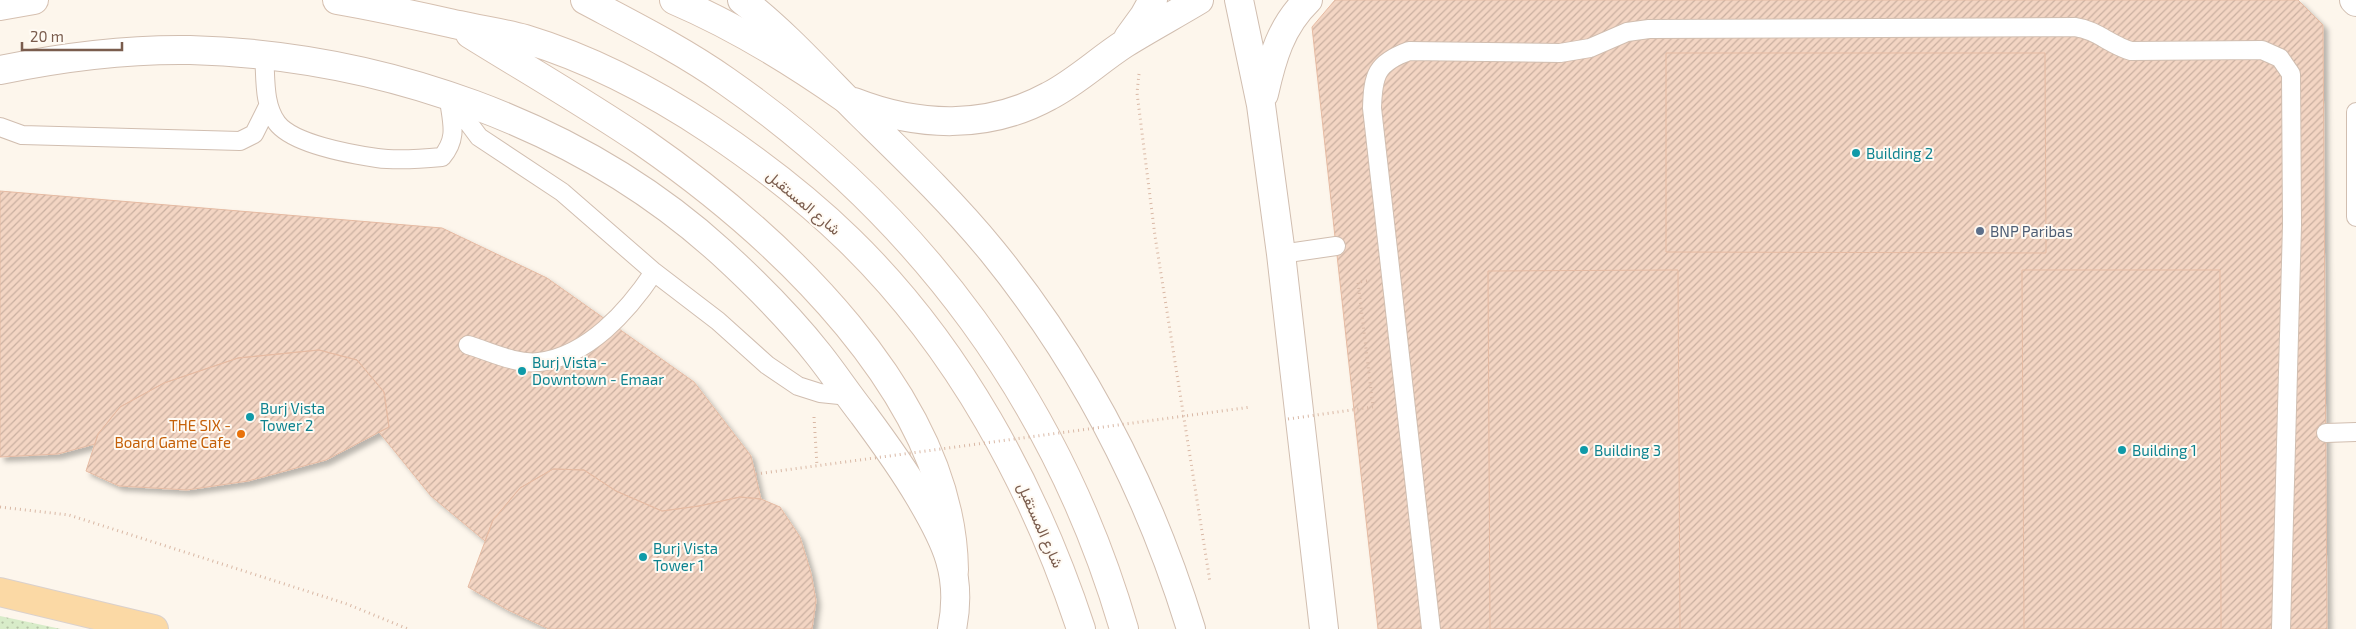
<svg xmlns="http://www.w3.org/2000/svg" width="2356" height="629" font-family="'Exo 2',Vazirmatn,sans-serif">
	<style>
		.grass { fill: url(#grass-dots) }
		.building { fill: url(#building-hatch); stroke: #e6bba3; filter: url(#shadow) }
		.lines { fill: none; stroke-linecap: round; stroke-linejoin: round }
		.service-casing { stroke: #d1beb0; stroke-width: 20 }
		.minor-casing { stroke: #d1beb0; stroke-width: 30 }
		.tertiary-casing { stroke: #d1beb0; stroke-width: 30 }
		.secondary-casing { stroke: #d6c0b0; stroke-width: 30 }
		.primary-casing { stroke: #dad1cd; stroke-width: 30 }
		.path { stroke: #d9b8a5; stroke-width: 3; stroke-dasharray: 1 4; stroke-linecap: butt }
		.service { stroke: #fff; stroke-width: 18 }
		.minor { stroke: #fff; stroke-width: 28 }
		.tertiary { stroke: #fff; stroke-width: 28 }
		.secondary { stroke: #fff; stroke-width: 28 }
		.primary { stroke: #fbd9a5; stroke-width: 28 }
		.path-bridge { stroke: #d9b8a5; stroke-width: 3; stroke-dasharray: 1 4; stroke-linecap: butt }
		.culture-dot { fill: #0f9aa8; stroke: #fffaf3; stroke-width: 2 }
		.service-dot { fill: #5c6f8a; stroke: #fffaf3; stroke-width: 2 }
		.food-dot { fill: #e8710a; stroke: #fffaf3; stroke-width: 2 }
		.labels { text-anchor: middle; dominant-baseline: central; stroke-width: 4; stroke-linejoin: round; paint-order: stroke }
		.culture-label { font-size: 15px; fill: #0d838f; stroke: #fffaf3; text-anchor: start }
		.street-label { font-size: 15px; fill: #7a5c4d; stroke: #fffaf3 }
		.service-label { font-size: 15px; fill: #4e5e75; stroke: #fffaf3; text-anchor: start }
		.food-label { font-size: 15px; fill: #c56008; stroke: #fffaf3; text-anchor: end }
	</style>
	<defs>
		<pattern id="grass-dots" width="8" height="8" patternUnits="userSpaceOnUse" patternTransform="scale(1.25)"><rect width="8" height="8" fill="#d8ecc9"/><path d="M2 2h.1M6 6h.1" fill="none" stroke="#b4c2a5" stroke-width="1.8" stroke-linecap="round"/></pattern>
		<pattern id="building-hatch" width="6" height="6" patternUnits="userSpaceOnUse" patternTransform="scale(1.25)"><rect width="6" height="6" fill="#f3d5c3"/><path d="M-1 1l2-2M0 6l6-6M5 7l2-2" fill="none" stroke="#cab0a1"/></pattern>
		<filter id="shadow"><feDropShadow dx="4.5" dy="4.5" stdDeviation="2.5" flood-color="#0004"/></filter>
	</defs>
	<rect width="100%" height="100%" fill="#fdf6ec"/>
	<path class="grass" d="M0,616l61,13h-61z"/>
	<path class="building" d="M1335,0h963l25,25 4,604h-949l-66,-602z
		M1666,53h379l1,200 -380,-1z
		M0,191l442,37 105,50 147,104 57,74 10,43 -21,-2 -41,9 -37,5 -46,-20 -32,-21 -31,-1 -33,19 -27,32 -8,21 -54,-45 -52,-64 10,-5 -5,-35 -27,-32 -38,-10 -81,8 -74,25 -44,24 -22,27 -3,10 -37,10 -58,3z
		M1678,270l2,359h-190l-2,-358z
		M2022,270h198l1,359h-197z
		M319,350l38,10 27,32 5,35 -63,33 -78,21 -61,9 -68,-4 -33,-15 12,-37 22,-27 44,-24 74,-25z
		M553,469l31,1 32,21 46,20 37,-5 41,-9 21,2 19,8 20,30 11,36 5,28 -4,28h-263l-41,-19 -40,-23 25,-67 27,-32z"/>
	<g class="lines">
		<g class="service-casing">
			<path id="service" d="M264,55c2,22 -1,49 13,68 16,21 73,31 100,35 21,3 44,1 65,-1 16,-19 10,-34 7,-57
				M449,97l30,40 83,55 92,80 64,49 49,44 31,21 22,7 29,3
				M2356,112v105
				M0,127l22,8 218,6 14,-7 14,-28
				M1281,254l55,-8
				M468,345c21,6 48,20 71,17 49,-6 89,-51 115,-90
				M2326,433l30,-1
				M1431,629l-59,-521c1,-33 4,-45 37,-57l151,2 30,-5 37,-16 22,-3 426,-2c22,3 35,18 56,24l131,-1 18,8 11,16 1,151 -11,404"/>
		</g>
		<g class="minor-casing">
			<path id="minor" d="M742,0c44,34 80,75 119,114 45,44 91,88 131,137 91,112 157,241 199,378
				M1239,0l22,105 20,149 43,375
				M2354,0l2,2
				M1128,38l16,-22 9,-16
				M1264,94c8,-36 17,-68 44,-94
				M854,102c64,25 133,28 195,-6 27,-14 49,-35 75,-52 24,-15 50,-29 75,-44"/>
		</g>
		<g class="tertiary-casing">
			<path id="tertiary" d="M0,70c63,-13 126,-21 190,-20 190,5 389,73 531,202 35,32 69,66 98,103 15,19 29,40 44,59 20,27 39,53 56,82 27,45 44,79 33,133"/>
		</g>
		<g class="secondary-casing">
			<path id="secondary" d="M337,0c41,7 81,16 122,25 22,5 45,8 66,14 66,20 129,53 186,91 49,33 96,69 138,110 109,106 185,246 232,389
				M585,0c47,25 97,50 141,81 194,135 332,321 398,548
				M674,0c61,26 118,61 172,99
				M0,6l34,-6
				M470,34c58,36 117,70 173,108 134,93 309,254 311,428"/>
		</g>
		<g class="primary-casing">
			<path id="primary" d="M0,592l154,37"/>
		</g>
		<path class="path" d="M1139,74l-2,19 18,143 55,346
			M1367,281l-9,1 15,125
			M814,417l3,49
			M0,507l69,8 278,89 61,25"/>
		<use href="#service" class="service"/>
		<use href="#minor" class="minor"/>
		<use href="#tertiary" class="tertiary"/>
		<use href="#secondary" class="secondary"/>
		<use href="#primary" class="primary"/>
		<path class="path-bridge" d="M1288,419l85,-12
			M756,474l495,-67"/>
	</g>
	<g class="culture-dot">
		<circle cx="1856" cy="153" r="5"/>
		<circle cx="522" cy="371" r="5"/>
		<circle cx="250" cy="417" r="5"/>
		<circle cx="1584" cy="450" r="5"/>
		<circle cx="2122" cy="450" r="5"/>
		<circle cx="643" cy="557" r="5"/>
	</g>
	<circle class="service-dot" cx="1980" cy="231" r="5"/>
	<circle class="food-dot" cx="241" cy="434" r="5"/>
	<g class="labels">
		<g class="culture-label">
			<text x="1866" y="153">Building 2</text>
			<text x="532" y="362">Burj Vista -<tspan x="532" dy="17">Downtown - Emaar</tspan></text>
			<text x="260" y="408">Burj Vista<tspan x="260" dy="17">Tower 2</tspan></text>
			<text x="1594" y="450">Building 3</text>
			<text x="2132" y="450">Building 1</text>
			<text x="653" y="548">Burj Vista<tspan x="653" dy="17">Tower 1</tspan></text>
		</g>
		<g class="street-label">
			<text transform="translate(804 202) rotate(40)">شارع المستقبل</text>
			<text transform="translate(1041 525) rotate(66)">شارع المستقبل</text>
		</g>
		<g class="service-label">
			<text x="1990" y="231">BNP Paribas</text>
		</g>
		<g class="food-label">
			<text x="231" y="425">THE SIX -<tspan x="231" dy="17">Board Game Cafe</tspan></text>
		</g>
	</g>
	<path d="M22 42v8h100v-8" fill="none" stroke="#7a5c4d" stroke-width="2.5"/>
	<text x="30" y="42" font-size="15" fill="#7a5c4d" stroke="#fffaf3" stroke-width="4" paint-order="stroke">20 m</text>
</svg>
